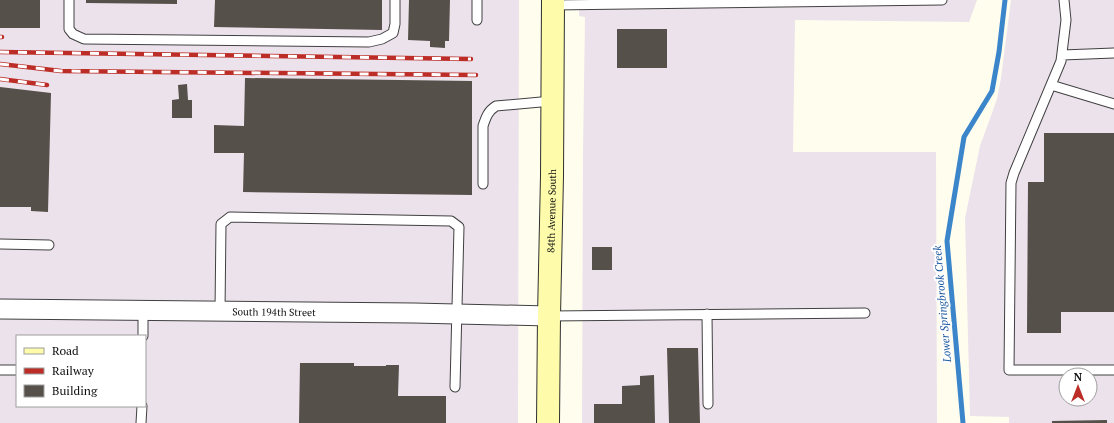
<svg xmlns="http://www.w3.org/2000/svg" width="1114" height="423" font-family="'PT Serif',serif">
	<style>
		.industrial { fill: #ece2ec; fill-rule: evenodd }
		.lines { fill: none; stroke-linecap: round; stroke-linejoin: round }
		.stream { stroke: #3b85cb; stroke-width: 5 }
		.building { fill: #56504a }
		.lane-casing { stroke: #404040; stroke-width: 11 }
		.street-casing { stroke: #404040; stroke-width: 21 }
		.secondary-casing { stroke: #2f2f2f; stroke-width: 24 }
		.lane { stroke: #fff; stroke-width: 9 }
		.street { stroke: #fff; stroke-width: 19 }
		.secondary { stroke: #fefcaa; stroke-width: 22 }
		.rail-casing { stroke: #bc2d27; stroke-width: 4.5 }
		.rail { stroke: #fff; stroke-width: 3; stroke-dasharray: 9; stroke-linecap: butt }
		.labels { text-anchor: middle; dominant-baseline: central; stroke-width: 4; stroke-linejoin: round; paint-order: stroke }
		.street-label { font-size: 10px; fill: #0d0d0d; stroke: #fff }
		.water-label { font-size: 11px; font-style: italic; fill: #18579e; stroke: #fff }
	</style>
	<rect width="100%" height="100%" fill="#fffdee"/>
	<path class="industrial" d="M0,0h519l-1,423h-518zM17,336h128v70h-128z
		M579,0h398l-8,22 -174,-2 -2,132h143l1,271h-355l1,-270 2,-136 -6,-1z
		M1011,0h103v423h-105v-6l-39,-1 -5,-198 15,-72 17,-47 4,-21zM1066,375h24v24h-24z"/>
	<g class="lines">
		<path class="stream" d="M963,423l-16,-182 17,-104 28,-46 7,-39 6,-52"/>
	</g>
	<path class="building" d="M0,0h40v28h-40z
		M86,0h91v4l-91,-1z
		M215,0h167v30l-168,-3z
		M409,0h41l-1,41h-4v7l-15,-1v-6l-22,-1z
		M617,29h50v39h-50z
		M245,78l227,3v114l-229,-3 1,-39h-30v-28l30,1z
		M187,84l1,16h4v18h-20v-18l7,-1 -1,-14z
		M0,87l51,6 -3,119 -17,-1v-4h-31z
		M1044,133h70v179h-53v21h-34l1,-151h16z
		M592,247h20v23h-20z
		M667,348h31l2,75h-31z
		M300,363h54v3h32v-1h13l-1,31h48v27h-147z
		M654,375l1,48h-61v-19h28v-18l18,-1v-9z
		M1107,420v3h-55v-2z"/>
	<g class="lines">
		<g class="lane-casing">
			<path id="lane" d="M69,0v29l4,5 11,5 285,3 13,-3 11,-6 2,-9v-24
				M1064,0l2,20 -5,41 -47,112 -3,10 -2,187h105
				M553,5l389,-5
				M477,20v-20
				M1062,55l52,-2
				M1051,85l63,19
				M483,184v-58c3,-9 5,-15 13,-20l56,-5
				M0,244l49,1
				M220,311l1,-87 9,-7 221,4 8,6 -4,160
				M707,314l1,90
				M549,316l316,-3
				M143,336v-26
				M0,370h17
				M141,423l1,-17"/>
		</g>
		<g class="street-casing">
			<g id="street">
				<path id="s1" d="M0,309l414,4 135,3"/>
			</g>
		</g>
		<g class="secondary-casing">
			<g id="secondary">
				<path id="s2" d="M548,423l1,-107 3,-140 1,-176"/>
			</g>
		</g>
		<use href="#lane" class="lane"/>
		<use href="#street" class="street"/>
		<use href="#secondary" class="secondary"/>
		<g class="rail-casing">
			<path id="rail" d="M0,37h2
				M0,52l471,7
				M0,64l61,7 415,4
				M0,79l47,6"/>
		</g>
		<use href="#rail" class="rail"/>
	</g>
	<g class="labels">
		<g class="street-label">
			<text stroke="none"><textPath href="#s2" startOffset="212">84th Avenue South</textPath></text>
			<text stroke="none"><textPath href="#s1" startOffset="274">South 194th Street</textPath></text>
		</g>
		<g class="water-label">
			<text transform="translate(942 304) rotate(-95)">Lower Springbrook Creek</text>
		</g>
	</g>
	<rect x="16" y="335" width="130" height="72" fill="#ffffff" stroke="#9e9e9e"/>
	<rect x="24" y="348" width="20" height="6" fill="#fefcaa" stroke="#9e9e9e"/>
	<text x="52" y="355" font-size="12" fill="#0d0d0d">Road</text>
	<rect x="24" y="368" width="20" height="6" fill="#bc2d27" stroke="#9e9e9e"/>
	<text x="52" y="375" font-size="12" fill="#0d0d0d">Railway</text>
	<rect x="24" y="385" width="20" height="12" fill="#56504a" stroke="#9e9e9e"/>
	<text x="52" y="395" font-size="12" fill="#0d0d0d">Building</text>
	<g transform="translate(1078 387)"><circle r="19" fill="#ffffff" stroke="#9e9e9e"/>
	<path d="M0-3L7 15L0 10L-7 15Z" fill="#bc2d27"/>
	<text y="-6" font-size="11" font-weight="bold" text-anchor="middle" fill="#0d0d0d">N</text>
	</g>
</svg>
